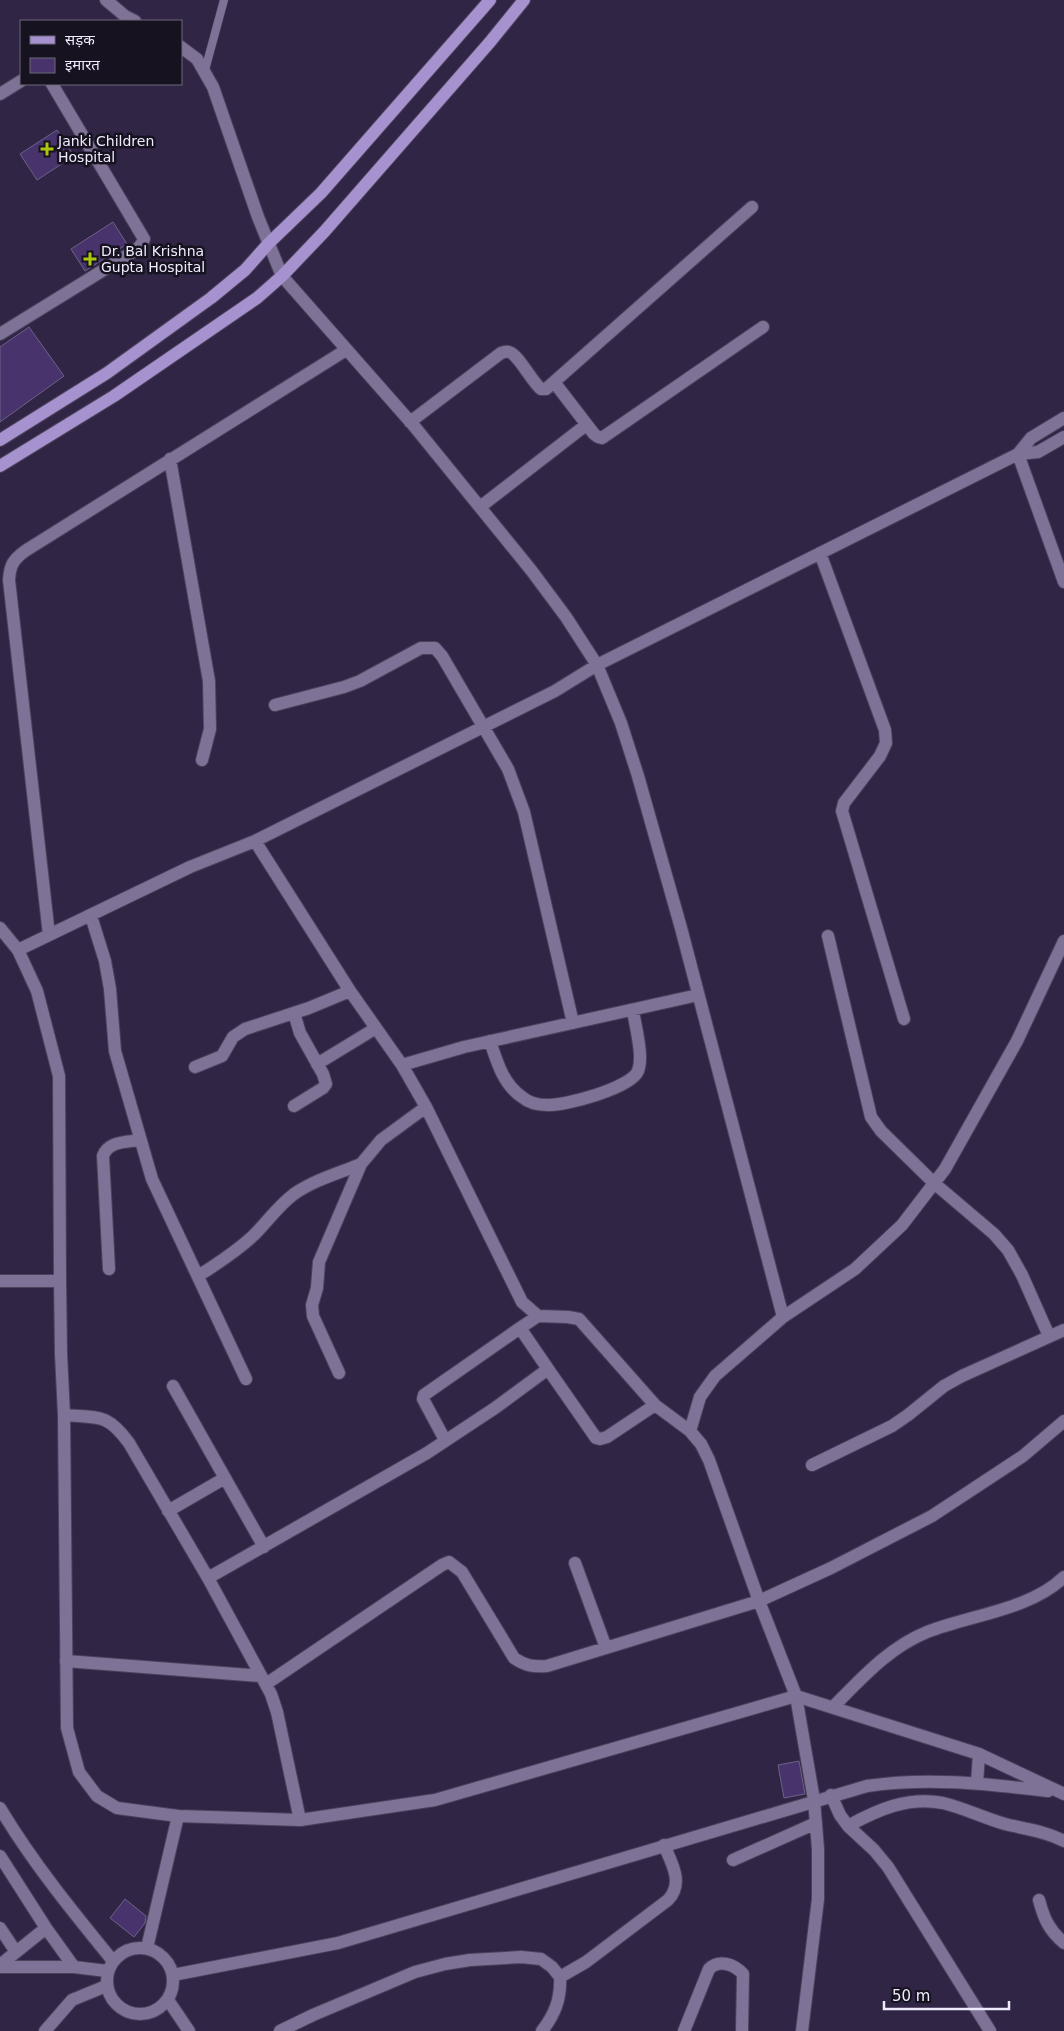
<svg xmlns="http://www.w3.org/2000/svg" width="1064" height="2031" font-family="'DejaVu Sans','Noto Sans Devanagari',sans-serif">
	<style>
		.building { fill: #49336d; stroke: #6d6285 }
		.lines { fill: none; stroke-linecap: round; stroke-linejoin: round }
		.lane-casing { stroke: #4c425c; stroke-width: 9 }
		.street-casing { stroke: #4c425c; stroke-width: 14 }
		.secondary-casing { stroke: #4c425c; stroke-width: 14 }
		.primary-casing { stroke: #4c425c; stroke-width: 14 }
		.lane { stroke: #7e7397; stroke-width: 8 }
		.street { stroke: #7e7397; stroke-width: 12 }
		.secondary { stroke: #7e7397; stroke-width: 12 }
		.primary { stroke: #a692cf; stroke-width: 12 }
		.poi-dot { fill: #adc610; stroke: #16121f; stroke-width: 2 }
		.labels { text-anchor: middle; dominant-baseline: central; stroke-width: 5; stroke-linejoin: round; paint-order: stroke }
		.poi-label { font-size: 14px; fill: #f0eaff; stroke: #16121f; text-anchor: start }
	</style>
	<rect width="100%" height="100%" fill="#302544"/>
	<path class="building" d="M57,130l17,26 -37,24 -17,-26z
		M113,222l14,22 -42,27 -14,-22z
		M29,327l35,49 -64,46v-75z
		M799,1761l6,33 -21,4 -6,-33z
		M125,1899l21,17 -1,7 -11,14 -24,-19z"/>
	<g class="lines">
		<g class="lane-casing">
			<path id="lane" d="M205,70l19,-70"/>
		</g>
		<g class="street-casing">
			<path id="street" d="M106,0l19,16 10,5
				M181,47l16,12 16,28 45,130 24,59 132,150 117,144 35,47 31,48 24,58 17,53 43,152 102,389
				M0,94l21,-13
				M0,334l136,-84 5,-5 3,-6 -92,-155
				M554,382l40,52 4,3 4,1 161,-111
				M410,422l91,-69c3,-1 5,-2 8,-1 9,2 23,30 32,37h5l206,-182
				M1018,454l46,128
				M1018,454l13,-16 33,-20
				M170,459l39,222 1,48 -8,31
				M480,507l106,-82
				M820,553l65,177 1,13 -6,13 -36,47 -2,8 62,208
				M275,705l69,-18 16,-6 61,-33h14l7,8 66,113 16,43 49,211
				M255,841l95,150 52,74 24,42 96,195 16,14 30,1 11,2 76,86 35,26 11,13 8,16 50,141 37,95 18,104 4,49v50l-16,132
				M91,916l14,45 5,28 5,62 37,128 94,200
				M49,935l-40,-355c1,-15 4,-20 16,-29l321,-201
				M828,936l43,181 10,14 53,52 60,51 14,16 14,25 27,61
				M18,950l172,-83 65,-26 300,-150 42,-26 421,-211 20,-2 26,-15
				M294,1013l6,20 23,41 3,10 -3,4 -29,18
				M490,1041c7,21 13,43 32,56 7,6 16,8 25,8 18,1 84,-17 91,-34 6,-15 -3,-45 -5,-61
				M317,1064l59,-36
				M402,1065l62,-18 234,-52
				M195,1067l27,-11 11,-19 12,-8 64,-21 41,-17
				M109,1269l-6,-113c5,-15 24,-14 37,-16
				M198,1276c19,-12 39,-25 56,-41 14,-14 24,-29 40,-41 20,-14 45,-21 67,-30
				M0,1281h60
				M548,1369l48,69 4,1 7,-2 48,-32
				M339,1373l-26,-57 -1,-11 5,-17 2,-26 42,-98 20,-24 45,-33
				M173,1386l91,161
				M64,1415c35,3 43,-2 65,28l79,135 63,116 6,18 23,108
				M690,1431l10,-34 15,-21 68,-59 72,-48 47,-44 43,-56 72,-128 47,-100
				M445,1440l-22,-41 1,-4 96,-67
				M812,1465l80,-39 16,-11 36,-29 18,-10 102,-46
				M168,1511l57,-33
				M575,1563l31,85
				M208,1578l219,-125 68,-45 53,-39 -28,-41 18,-12
				M66,1661l195,15
				M266,1684l176,-119 7,-3 13,10 52,86c12,8 19,9 33,8l212,-65 72,-33 101,-52 91,-60 41,-35
				M833,1707c29,-29 55,-59 94,-75 43,-17 103,-22 137,-55
				M977,1783l2,-29
				M831,1795l9,20 8,11 26,24 14,17 102,164
				M848,1826c29,-16 60,-30 95,-23 21,5 41,15 62,21 20,5 40,7 59,17
				M0,1856l46,72 28,39
				M733,1860l83,-37
				M1039,1900c5,19 10,30 25,43
				M0,1928l16,24
				M147,1948l31,-132
				M0,1965l46,-37
				M0,1967h74l33,4
				M168,2000l21,31
				M45,2031l27,-31 34,-14
				M280,2031l33,-16 102,-43 30,-8 25,-4 51,-3 20,2 11,8 8,10
				M542,2031c13,-17 19,-32 18,-54l26,-15 82,-62c16,-17 4,-36 -4,-55
				M684,2031l25,-62c10,-10 25,-5 34,5l-1,57"/>
		</g>
		<g class="secondary-casing">
			<path id="secondary" d="M0,928l18,22 19,41 22,85 1,205 1,73 3,61 3,313 12,44 18,24 20,12 61,8 122,4 135,-20 361,-104 183,58 85,40
				M0,1808c33,55 73,104 113,153
				M107 1981a33 33 0 1 1 66 0a33 33 0 1 1-66 0Z
				M173,1975l165,-32 529,-157c62,-9 119,-2 181,5"/>
		</g>
		<g class="primary-casing">
			<path id="primary" d="M0,440l107,-67 104,-75 34,-28 24,-27 52,-50 169,-193
				M0,466l114,-70 143,-98 25,-22 42,-44 166,-190 34,-42"/>
		</g>
		<use href="#lane" class="lane"/>
		<use href="#street" class="street"/>
		<use href="#secondary" class="secondary"/>
		<use href="#primary" class="primary"/>
	</g>
	<g class="poi-dot">
		<path d="M44.5 141.5h5v5h5v5h-5v5h-5v-5h-5v-5h5z"/>
		<path d="M87.5 251.5h5v5h5v5h-5v5h-5v-5h-5v-5h5z"/>
	</g>
	<g class="labels">
		<g class="poi-label">
			<text x="58" y="141">Janki Children<tspan x="58" dy="16">Hospital</tspan></text>
			<text x="101" y="251">Dr. Bal Krishna<tspan x="101" dy="16">Gupta Hospital</tspan></text>
		</g>
	</g>
	<rect x="20" y="20" width="162" height="65" fill="#16121f" stroke="#6d6879"/>
	<rect x="30" y="36" width="25" height="8" fill="#a692cf" stroke="#6d6879"/>
	<text x="65" y="45" font-size="15" fill="#f0eaff">सड़क</text>
	<rect x="30" y="58" width="25" height="15" fill="#49336d" stroke="#6d6879"/>
	<text x="65" y="70" font-size="15" fill="#f0eaff">इमारत</text>
	<path d="M884 2001v8h125v-8" fill="none" stroke="#f0eaff" stroke-width="2.5"/>
	<text x="892" y="2001" font-size="15" fill="#f0eaff" stroke="#16121f" stroke-width="4" paint-order="stroke">50 m</text>
</svg>
